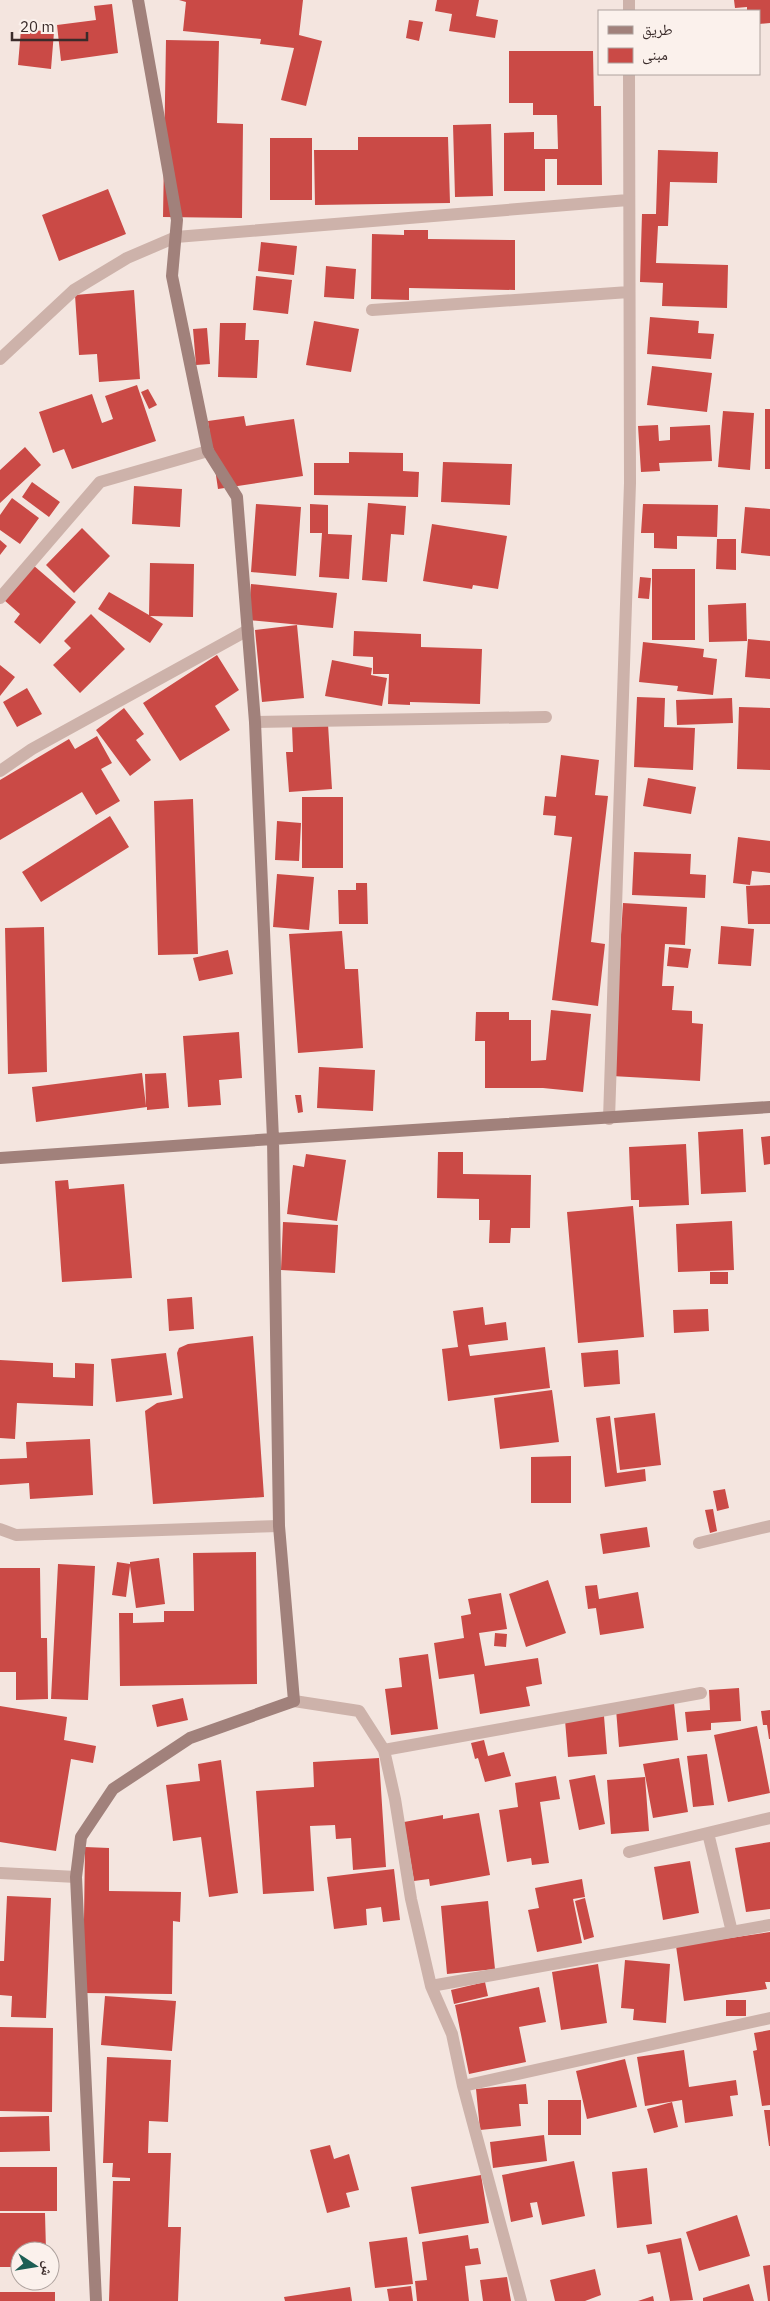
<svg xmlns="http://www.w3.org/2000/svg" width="770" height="2301" font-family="'IBM Plex Sans','Noto Naskh Arabic',sans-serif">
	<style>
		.building { fill: #ca4a46 }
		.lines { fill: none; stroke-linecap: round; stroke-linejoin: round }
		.street { stroke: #cdb2aa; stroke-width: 12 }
		.secondary { stroke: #a1817b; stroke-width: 12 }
	</style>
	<rect width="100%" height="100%" fill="#f4e5df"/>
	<path class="building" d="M179,0h124l-4,35 23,6 -16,65 -25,-6 13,-52 -34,-4 1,-5 -78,-8 3,-29z
		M437,0h42l-3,16 22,4 -3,18 -46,-7 3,-17 -17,-3z
		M734,0h36v23l-11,1v-13h-12v-4l-12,1z
		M112,4l6,49 -57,8 -4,-36 39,-5 -2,-14z
		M409,20l14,2 -4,19 -13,-3z
		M21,29l33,3 -3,37 -33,-4z
		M166,40l53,1 -2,82 26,1 -1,94 -79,-1z
		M509,51h84l1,55h7l1,79h-45v-26h-12v32h-41v-58l30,-1v17h24l-1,-34h-24v-12h-24z
		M491,124l2,72 -38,1 -2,-72z
		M358,137h90l2,66 -135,2 -1,-55h44z
		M270,138h42v62h-42z
		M658,150l60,2 -1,31 -47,-1 -2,44h-10l-2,37 72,2 -1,43 -65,-2 1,-23 -23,-1 2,-68h14z
		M108,189l18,45 -67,27 -17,-46z
		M404,230h24v9l87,1v50l-106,-2v12l-38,-1 1,-65 32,1z
		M261,242l36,4 -3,29 -36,-4z
		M326,266l30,3 -2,30 -30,-2z
		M256,276l36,4 -4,34 -35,-4z
		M134,290l6,89 -41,3 -2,-28 -18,1 -4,-60z
		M650,317l49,4 -1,12 16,1 -3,25 -64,-5z
		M314,321l45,8 -8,43 -45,-7z
		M220,323h26l-1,17h14l-2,38 -39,-1z
		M207,328l3,36 -14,1 -3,-36z
		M652,366l60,7 -5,39 -60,-7z
		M137,385l19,56 -84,28 -8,-20 -11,4 -14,-41 53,-18 10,29 11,-4 -8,-23z
		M148,389l9,16 -8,4 -8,-17z
		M765,409h5v60h-5z
		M723,411l31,2 -4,57 -32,-3z
		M244,416l2,10 48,-7 9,57 -85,13 -10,-68z
		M658,425l1,16 11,-1v-13l40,-2 2,36 -53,2 1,8 -19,1 -3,-46z
		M25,447l16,18 -41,38v-33z
		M349,452l54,1v18l16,1 -1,25 -104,-2v-32h35z
		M443,462l69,2 -2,41 -69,-3z
		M32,482l28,20 -11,15 -27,-20z
		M134,486l48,3 -2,38 -48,-3z
		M12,498l27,20 -19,26 -20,-14v-15z
		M368,503l38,3 -2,29 -13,-1 -4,48 -25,-2z
		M256,504l45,3 -5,69 -45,-4z
		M310,504l18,1v29l24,1 -3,44 -30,-2 3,-44h-12z
		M643,504l75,1 -1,32 -40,-1v13l-23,-1v-15h-13z
		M745,507l25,2v47l-29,-3z
		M432,524l75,12 -9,53 -25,-4 -1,4 -49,-8z
		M82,528l28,28 -36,37 -28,-28z
		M717,539h19v31l-20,-1z
		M0,540l7,6 -7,9z
		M150,563l44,1 -1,53 -43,-1 13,8 -13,19 -52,-34 11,-17 40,23z
		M33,565l43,37 -36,42 -26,-22 6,-8 -16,-14z
		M652,569h43v71h-43z
		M640,577l11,1 -2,21 -11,-1z
		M251,584l86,9 -4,35 -85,-8z
		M746,603l1,38 -38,1 -1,-37z
		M91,614l34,35 -45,44 -27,-28 18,-17 -7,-7z
		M297,625l7,73 -42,4 -7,-72z
		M354,631l67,3v13l61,2 -2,55 -70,-2v3l-22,-1 1,-30h-16v-17l-20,-1z
		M748,639l22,2v38l-25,-2z
		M643,642l61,7 -1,8 14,2 -4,36 -36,-4 1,-5 -39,-4z
		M217,655l22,35 -24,16 15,24 -50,31 -37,-58z
		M332,660l40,8 -1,7 16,3 -5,28 -57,-10z
		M0,665l15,12 -15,19z
		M27,688l15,26 -25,13 -14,-25z
		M637,697l28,1 -1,29 31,1 -2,42 -59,-3z
		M732,698l1,25 -56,2 -1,-25z
		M739,707l31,1v62l-33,-1z
		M124,708l20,26 -8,6 15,20 -21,16 -34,-46z
		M328,724l4,65 -43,3 -3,-40h7l-1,-26z
		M97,736l15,27 -11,6 19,32 -24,14 -14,-23 -82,48v-60l69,-41 6,10z
		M561,755l38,5 -4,35 13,1 -17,146 14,2 -7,62 -46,-6 20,-163 -18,-2 2,-19 -13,-1 2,-19 11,1z
		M648,778l48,9 -5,27 -48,-8z
		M302,797h41v71h-41z
		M193,799l5,155 -40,1 -4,-154z
		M110,816l19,31 -88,55 -19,-30z
		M277,821l24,2 -2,38 -24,-1z
		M738,837l32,4v32l-18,-2 -2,14 -17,-2z
		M634,852l57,2 -1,20 16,1 -1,23 -73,-3z
		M277,874l37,3 -5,53 -36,-3z
		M356,883h11l1,41h-29l-1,-34h18z
		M770,885v39h-22l-2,-38z
		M623,903l64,4 -2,38 -20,-1 -3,42h12l-2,24 20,1v12l11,1 -3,57 -88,-5z
		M721,926l33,3 -3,37 -33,-2z
		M44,927l3,145 -39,2 -3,-146z
		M342,931l3,38h13l5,79 -65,5 -9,-119z
		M669,947l22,2 -3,19 -21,-2z
		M228,950l5,24 -34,7 -6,-23z
		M551,1010l40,4 -8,78 -40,-4h-58v-47h-10l1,-29h33v8h22v41l15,-1z
		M239,1032l3,46 -23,2 2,25 -33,2 -5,-71z
		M319,1067l56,3 -2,41 -56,-3z
		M142,1073l4,33 -1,-32 21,-1 3,35 -22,2v-3l-111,15 -4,-35z
		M295,1095h6l2,17 -5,1z
		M743,1129l3,63 -45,2 -3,-62z
		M770,1136v28l-6,1 -3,-28z
		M686,1144l3,61 -50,2v-7h-8l-2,-53z
		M438,1152h25v22l68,1 -1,53h-19l-1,15h-21l1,-23h-11v-21l-42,-1z
		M306,1154l40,6 -9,61 -50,-7 6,-49 11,2z
		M68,1180l1,9 55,-5 8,94 -70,4 -7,-101z
		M633,1206l11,131 -66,6 -11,-131z
		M732,1221l2,49 -56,2 -2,-48z
		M283,1222l55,3 -3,48 -54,-3z
		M710,1272h18v12h-18z
		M192,1297l2,32 -25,2 -2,-32z
		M483,1307l2,18 21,-3 2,18 -40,5 2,11 75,-9 5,41 -102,13 -6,-52 16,-2 -5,-36z
		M708,1309l1,22 -35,2 -1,-23z
		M253,1336l11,161 -111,7 -8,-93 12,-8 26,-5 -6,-45 2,-5 9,-4z
		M618,1350l2,34 -36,3 -3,-34z
		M166,1353l6,42 -56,7 -5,-43z
		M0,1360l53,3v14l22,1v-15l19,1 -1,42 -76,-3 -2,36 -15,-1z
		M552,1390l7,52 -59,7 -6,-51z
		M655,1413l6,52 -41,5 -6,-52z
		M610,1416l7,57 28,-4 1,12 -41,6 -9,-69z
		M90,1439l3,56 -63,4 -1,-16 -29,2v-26l27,-1 -1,-16z
		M571,1456v47h-40v-46z
		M725,1489l4,19 -12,3 -4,-20z
		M713,1509l4,22 -7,2 -5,-23z
		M647,1527l3,20 -47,7 -3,-20z
		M256,1552l1,132 -137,2 -1,-73h14v10l31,-1v-11h30l-1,-58z
		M159,1558l6,46 -29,4 -6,-42 -4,31 -14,-2 5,-33 13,2v-2z
		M58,1564l37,2 -7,134 -37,-1z
		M0,1568h40l1,70h6l1,61 -32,1v-28h-16z
		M548,1580l18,53 -40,14 -17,-53z
		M597,1585l2,14 39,-7 6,36 -44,7 -4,-27 -8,1 -3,-23z
		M501,1593l6,36 -28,4 6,33 53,-8 4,26 -16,3 4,19 -50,8 -6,-40 -35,5 -5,-36 30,-5 -3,-22 10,-2 -3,-15z
		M495,1633l12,1 -1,13 -12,-1z
		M428,1654l10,75 -47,6 -6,-46 17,-2 -3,-29z
		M739,1688l2,33 -30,2v7l-24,2 -2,-20 25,-2 -1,-20z
		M183,1698l5,22 -31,7 -5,-22z
		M674,1703l4,37 -59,7 -3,-38z
		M0,1706l67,11 -3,23 32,6 -3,17 -22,-4 -15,92 -56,-9z
		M770,1710v29h-1l-2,-14h-4l-2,-14z
		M604,1716l3,38 -39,3 -3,-37z
		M757,1726l13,67 -42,9 -14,-67z
		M484,1740l4,16 16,-4 7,24 -26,6 -7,-24 -3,1 -4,-16z
		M707,1754l7,51 -21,2 -6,-51z
		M379,1758l7,109 -33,3 -2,-32 -15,1 -1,-14 -25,1 4,65 -51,3 -7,-103 58,-4 -1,-25z
		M679,1758l9,54 -35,6 -10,-54z
		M221,1760l17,133 -29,4 -8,-60 -28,4 -7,-56 34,-4 -2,-17z
		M595,1775l10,49 -26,6 -10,-50z
		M556,1776l4,23 -20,3 9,61 -17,2 -1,-7 -24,4 -8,-52 19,-3 -3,-24z
		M645,1777l4,54 -38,3 -4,-54z
		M479,1813l11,62 -60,11 -1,-7 -15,2 -10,-59 39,-7v4z
		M770,1842v67l-24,3 -11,-64z
		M85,1847l24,1v43l72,1 -1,30 -7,-1 -1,73 -89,-1z
		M690,1861l9,52 -36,7 -9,-53z
		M394,1869l6,51 -17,2 -2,-15 -15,2 1,16 -33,4 -7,-52z
		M582,1879l3,18 -12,2 9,44 -45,9 -9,-42 11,-2 -4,-20z
		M7,1896l44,2 -5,120 -35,-1 1,-21 -12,-1v-34h4z
		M585,1898l9,39 -10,3 -9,-39z
		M488,1901l7,68 -48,5 -6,-68z
		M770,1932v50h-5l2,7 -83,12 -8,-55z
		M625,1960l45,4 -4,59 -33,-3 1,-11 -13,-1z
		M598,1964l9,59 -46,7 -9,-58z
		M485,1982l3,14 -34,8 -3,-14z
		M539,1987l7,35 -27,5 7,35 -57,12 -14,-69z
		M105,1996l71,5 -4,50 -71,-6z
		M726,2000h20v16h-20z
		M0,2027l53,1 -1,84 -52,-1z
		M770,2030v75l-8,1 -9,-55 4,-1 -3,-17z
		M684,2050l5,37 47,-7 2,15 -8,1 3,20 -48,7 -3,-23 -37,6 -8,-49z
		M107,2057l64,3 -3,62 -19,-1 -1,32h23l-3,74h13l-3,74h-69l4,-120h17v-3l-18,-1 1,-14h-10z
		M625,2059l12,48 -50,12 -11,-48z
		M526,2084l2,20h-9l2,22 -41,4 -4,-41z
		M548,2100h33v35h-33z
		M672,2102l6,25 -24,6 -7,-24z
		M764,2110h6v36h-1z
		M49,2116l1,35 -50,1v-35z
		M544,2135l3,26 -54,7 -3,-26z
		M330,2145l4,14 15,-5 10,36 -13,3 4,14 -23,6 -17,-63z
		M574,2161l11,55 -43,9 -5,-23 -7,1 3,14 -22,5 -9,-47z
		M0,2167h57v44h-57z
		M647,2168l5,56 -35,4 -5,-56z
		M481,2175l8,48 -70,11 -8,-47z
		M0,2213h45l1,38h-26v16h-20z
		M737,2215l13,41 -51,15 -13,-39z
		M468,2235l2,14 8,-1 3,16 -16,2 4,35h-52l-2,-20 12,-1 -5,-38z
		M407,2237l6,47 -38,4 -6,-46z
		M681,2238l12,62 -23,1 -10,-49 -12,2 -2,-9z
		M770,2265v36h-2l-5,-35z
		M595,2269l6,26 -16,6h-30l-5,-21z
		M507,2277l4,24h-28l-3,-21z
		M749,2284l5,17h-51v-3z
		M411,2286l2,15h-24l-2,-12z
		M350,2287l2,14h-67l-1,-4z
		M0,2292h55v9h-55z
		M653,2296l1,5h-16z"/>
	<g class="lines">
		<path class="street" d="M629,11v-11
			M372,310l257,-18
			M0,359l74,-69 53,-32 49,-21 452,-37
			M0,598l100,-116 108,-31
			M255,722l291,-5
			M0,771l32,-22 216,-119
			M609,1119l21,-636 -1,-409
			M0,1529l16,6 263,-9
			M699,1543l71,-17
			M294,1701l65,10 25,39 11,49 16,100 20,87 21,48 11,52 58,215
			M384,1750l317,-57
			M708,1833l24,99
			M629,1852l141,-34
			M0,1873l76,4
			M431,1986l339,-61
			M463,2086l307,-68"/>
		<path class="secondary" d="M0,1158l273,-19 -18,-417 -18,-225 -29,-46 -36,-175 5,-56 -39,-220
			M96,2301l-20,-424 5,-40 32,-48 77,-51 104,-37 -15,-175 -6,-387 497,-32"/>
	</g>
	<rect x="598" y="10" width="162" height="65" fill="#fbf1ec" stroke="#aea29e"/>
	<rect x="608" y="26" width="25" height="8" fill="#a1817b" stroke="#aea29e"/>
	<text x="642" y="35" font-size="15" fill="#3a2b2a">طريق</text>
	<rect x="608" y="48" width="25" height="15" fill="#ca4a46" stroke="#aea29e"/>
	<text x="642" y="60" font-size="15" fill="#3a2b2a">مبنى</text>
	<g transform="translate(35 2266) rotate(102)"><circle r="24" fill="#fbf1ec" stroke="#aea29e"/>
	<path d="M0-4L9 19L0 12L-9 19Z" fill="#1d5e54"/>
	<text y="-8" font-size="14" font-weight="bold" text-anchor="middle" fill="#3a2b2a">ش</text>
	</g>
	<path d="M12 32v8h75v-8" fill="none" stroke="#3a2b2a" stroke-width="2.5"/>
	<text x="20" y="32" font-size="15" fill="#3a2b2a" stroke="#fbf1ec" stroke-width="4" paint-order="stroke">20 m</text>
</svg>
